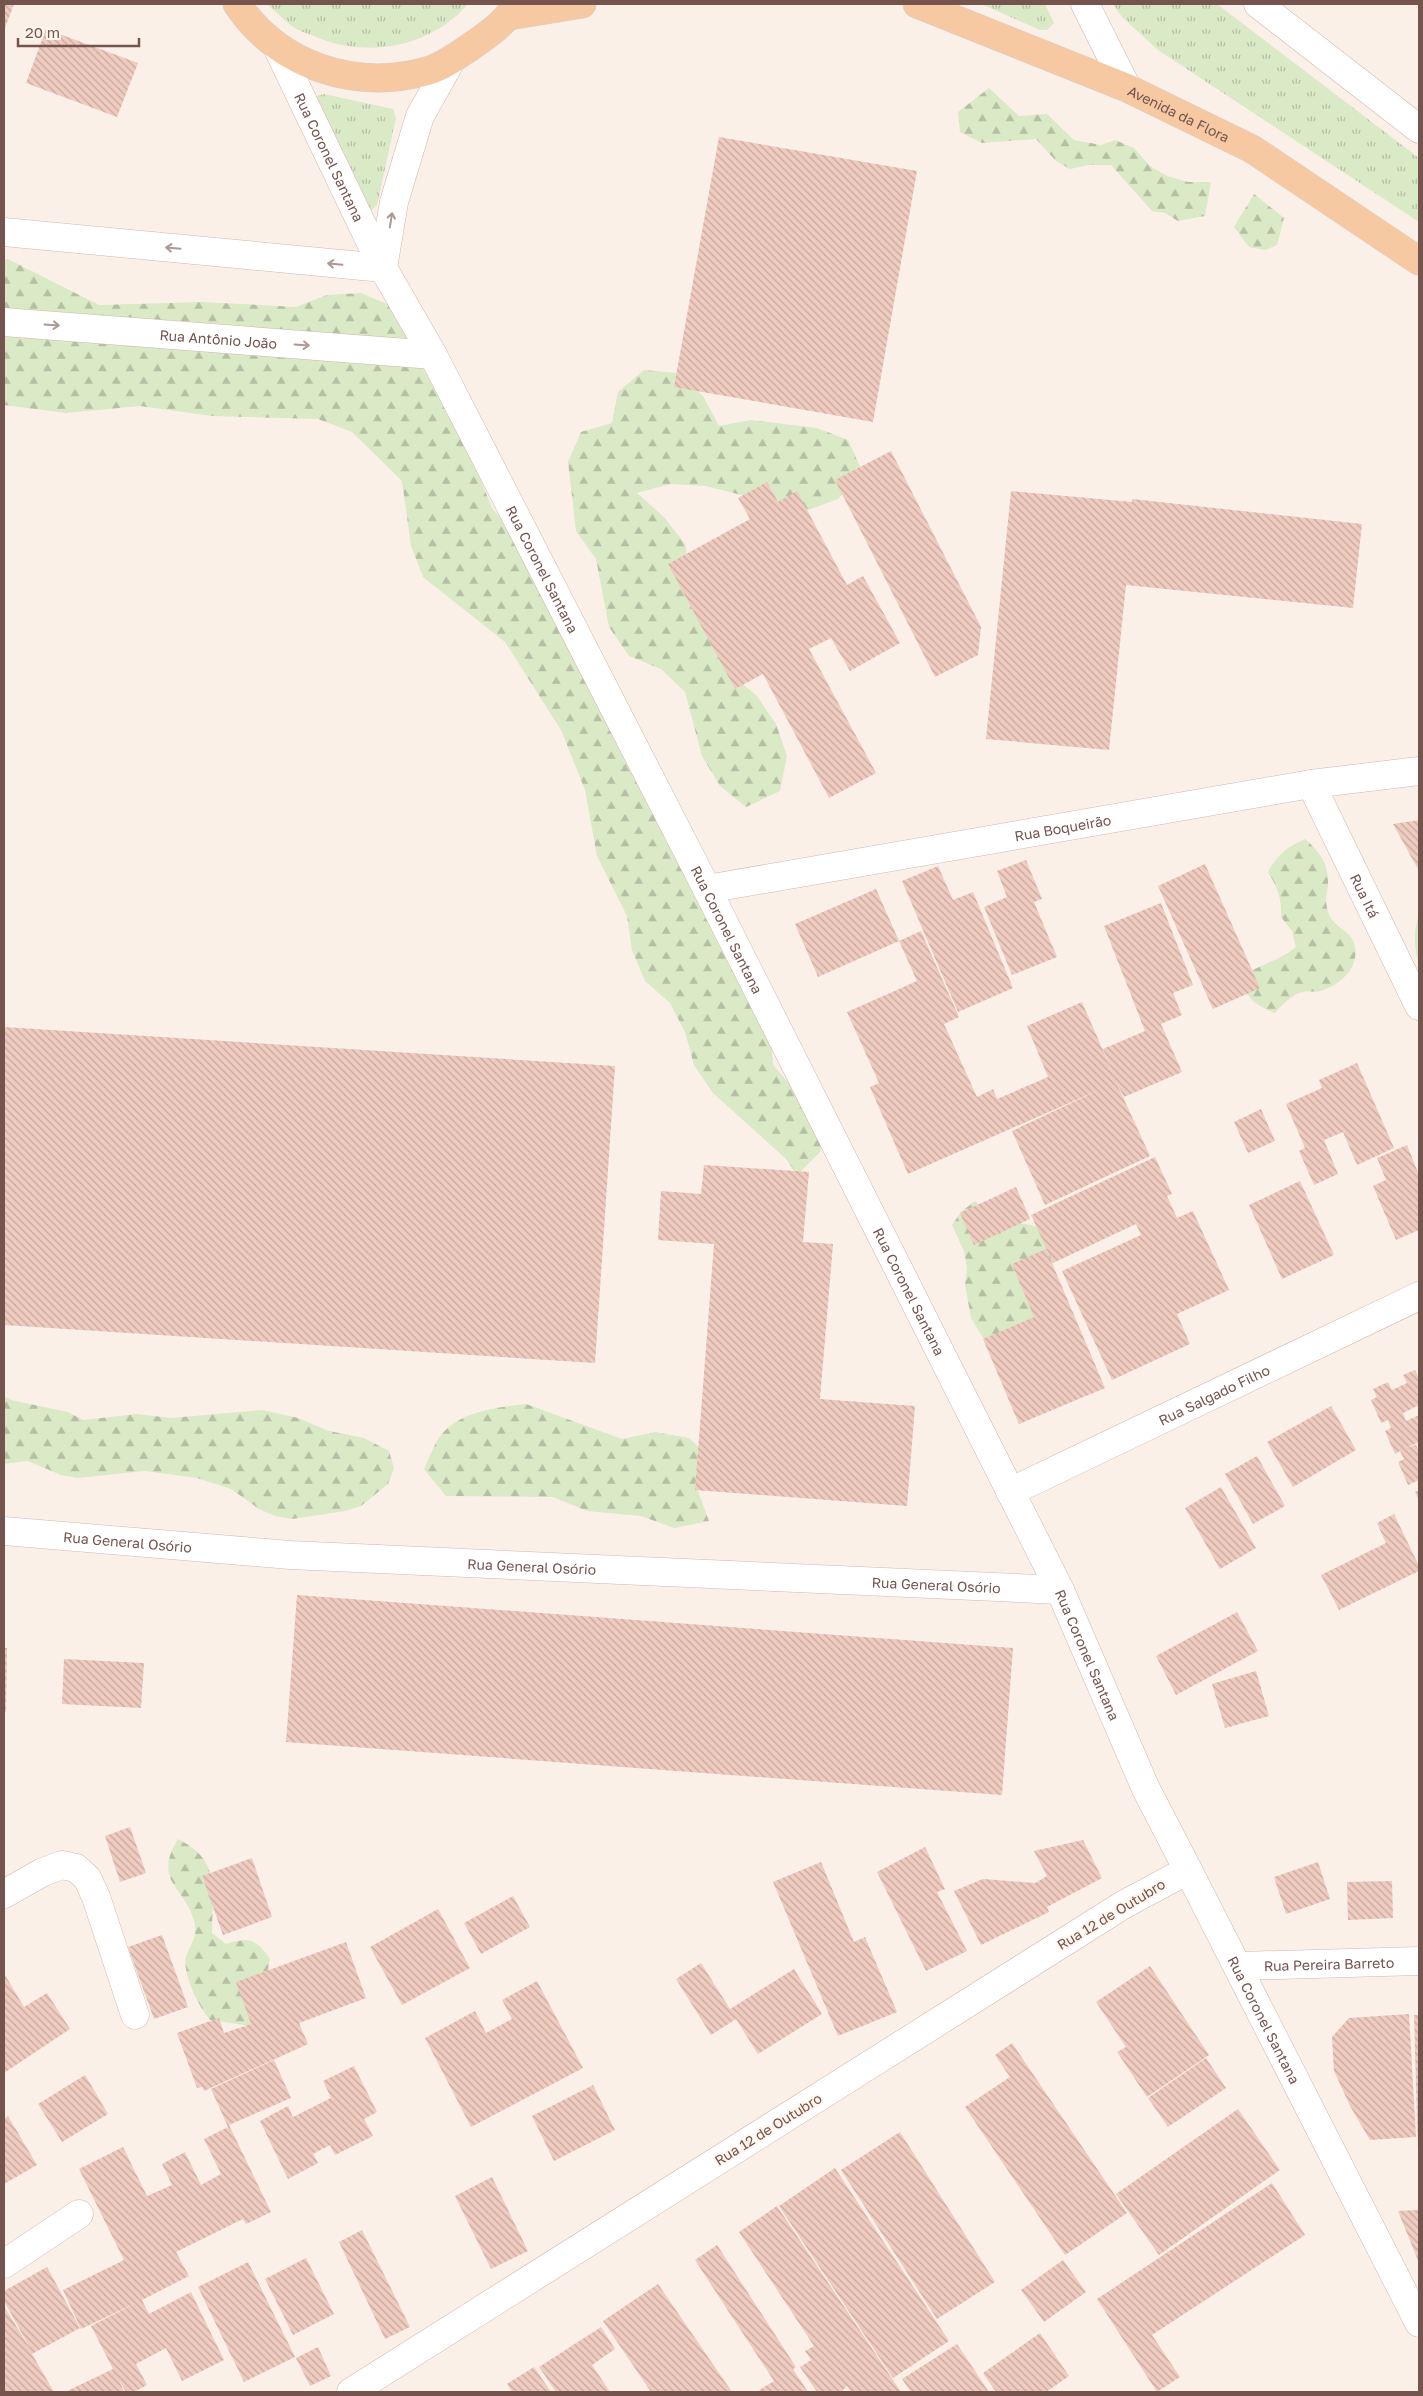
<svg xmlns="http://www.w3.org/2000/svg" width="1423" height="2396" font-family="'Golos Text',sans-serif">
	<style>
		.grass { fill: url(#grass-tufts) }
		.forest { fill: url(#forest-firs) }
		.building { fill: url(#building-back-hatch) }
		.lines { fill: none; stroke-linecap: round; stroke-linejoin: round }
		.street-casing { stroke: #cfb8b1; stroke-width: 29 }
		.secondary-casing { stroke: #d1b7ae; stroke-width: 29 }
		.primary-casing { stroke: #d8cfcd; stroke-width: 29 }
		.street { stroke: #fff; stroke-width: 28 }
		.secondary { stroke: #fff; stroke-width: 28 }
		.primary { stroke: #f6c9a3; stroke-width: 28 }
		.oneway { stroke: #ac9894 }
		.labels { text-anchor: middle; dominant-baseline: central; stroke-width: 4; stroke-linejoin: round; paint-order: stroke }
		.street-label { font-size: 14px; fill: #74544d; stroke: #fef5ed }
	</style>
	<defs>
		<pattern id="grass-tufts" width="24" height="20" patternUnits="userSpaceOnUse" patternTransform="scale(1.25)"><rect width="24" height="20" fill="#dae9c6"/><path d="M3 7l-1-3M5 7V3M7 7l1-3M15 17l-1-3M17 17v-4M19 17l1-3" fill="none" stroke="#b5bfa3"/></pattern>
		<pattern id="forest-firs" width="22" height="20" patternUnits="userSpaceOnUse" patternTransform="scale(1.25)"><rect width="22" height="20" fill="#dae9c6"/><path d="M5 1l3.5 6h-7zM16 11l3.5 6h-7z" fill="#b5bfa3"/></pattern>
		<pattern id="building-back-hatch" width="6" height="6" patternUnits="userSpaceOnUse" patternTransform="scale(1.25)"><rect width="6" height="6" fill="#efcbc0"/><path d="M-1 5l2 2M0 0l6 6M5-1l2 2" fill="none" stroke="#c6a79e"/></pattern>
	</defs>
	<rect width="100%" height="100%" fill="#fbf0e7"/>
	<path class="grass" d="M267,4h201c-38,44 -102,55 -154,32 -7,-3 -15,-5 -21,-9 -9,-7 -18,-16 -26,-23z
		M981,4h64l9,19 -7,7h-7z
		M1113,4h104l202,154v64l-261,-172 -36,-33z
		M324,94l69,15 3,9 -19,87 -8,7 -55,-115z"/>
	<path class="forest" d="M989,88l30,28 28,-2 27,26 27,5 14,-5 19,8 16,18 17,10 21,6h23l-6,34 -27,5 -13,-8 -13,-2 -41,-46h-22l-19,4 -14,-8 -20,-22 -54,4 -22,-11 -2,-20z
		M1254,194l30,24 -7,27 -12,5 -16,-3 -15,-20z
		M8,259l91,46 103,-3 94,5 31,-12 34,-2 33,14 47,75 51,126 43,52 235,470 3,35 44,51 4,35 -24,24 -11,-16 -73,-66 -19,-28 -9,-33 -15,-29 -25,-22 -13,-31 -5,-34 -30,-60 -12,-66 -24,-60 -56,-88 -82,-65 -12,-31 -9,-65 -50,-49 -34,-13 -106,-3 -72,-10 -74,7 -62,-8v-145z
		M644,370l33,3 26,23 16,30 32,-6 66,8 31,12 14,31 -24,28 -33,12 -99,-25 -35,-2 -34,9 27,24 21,27 6,36 38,93 27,22 20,29 11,32 -7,35 -34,16 -26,-21 -18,-30 -17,-64 -24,-23 -32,-13 -20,-29 -13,-68 -20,-28 -8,-69 13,-30 31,-9 6,-31z
		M1305,839c15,13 24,25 23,46 -1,8 -3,15 -1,23 4,20 23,21 27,35 7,23 -12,41 -33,48 -6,2 -13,-1 -19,1 -11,3 -20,13 -27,21 -19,-7 -28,-15 -36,-34 19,-15 39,-17 57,-32l-4,-16 -11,-14c1,-18 -3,-29 -13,-45 9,-17 19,-25 37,-33z
		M1419,915v49c-5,-14 -6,-35 0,-49z
		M975,1201l25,24c29,-4 41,-2 56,25l-21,67 -45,32 -19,-31 -6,-34 2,-16 -3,-17 -12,-26 9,-13z
		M4,1396l7,4 57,12 15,8 54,-6 34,4 91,-8 36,8 31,13 35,7 25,13 5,17 -6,16 -27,22 -16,5 -53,8 -17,-3 -16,-7 -28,-20 -34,-11 -52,-7 -68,7 -16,-3 -33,-14 -24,3z
		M526,1404l96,35 33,-7 34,6 26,24 -20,21 14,38 -35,7 -33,-12 -54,-5 -34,-14 -107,-1 -22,-27c4,-9 8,-19 13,-28 18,-30 58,-33 89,-37z
		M178,1839c44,22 34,51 34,94l14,11c24,-7 30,-5 44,15l-13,68 -47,-7c-11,-13 -30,-49 -23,-66 5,-12 11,-19 7,-33 -9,-35 -42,-39 -16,-82z"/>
	<path class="building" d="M4,4h10l-10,27z
		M46,29l92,34 -21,54 -91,-34z
		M719,137l198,34 -44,251 -199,-35z
		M891,451l90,176 -3,28 -43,22 -100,-197z
		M767,482l11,20 19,-11 50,94 16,-9 37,67 -50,28 -19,-33 -22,11 67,124 -47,25 -66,-124 -28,15 -67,-125 82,-45 -12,-21z
		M1011,491l121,11v-3l230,25 -9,84 -227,-23 -17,165 -123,-11z
		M1419,820v51l-26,-47z
		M1026,860l16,39 -8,3 23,55 -45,18 -28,-68 23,-10 -10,-26z
		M1205,864l55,124 -47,21 -55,-123z
		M938,866l15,34 20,-8 40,96 -55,24 -56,-131z
		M876,889l23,52 -81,36 -23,-53z
		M1161,903l32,82 -20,8 9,22 -21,9 21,48 -58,25 -8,-15 34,74 -105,49 -33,-74 89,-42 -193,85 -38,-87 9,-4 -32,-71 70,-31 -18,-40 22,-10 38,86 -15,7 33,73 16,-8 4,10 51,-22 -21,-51 55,-24 33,76 -12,-29 42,-18 -41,-105z
		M4,1027l611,39 -20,297 -591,-38z
		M1357,1063l37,85 -37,17 -14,-33 -19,8 14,34 -24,11 -15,-34 6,-3 -19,-44 36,-16 -3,-8z
		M1261,1109l14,32 -27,12 -14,-31z
		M1407,1145l12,30v55l-23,10 -23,-54 13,-6 -9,-22z
		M1155,1157l17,37 -5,2 10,22 16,-7 36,79 -52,24 13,30 -78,36 -50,-109 79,-36 -5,-11 -83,39 -22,-48z
		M704,1165l105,7 -6,70 30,2 -13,155 95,7 -8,100 -212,-16 19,-246 -56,-4 3,-49 40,3z
		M1300,1181l34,74 -52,24 -33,-74z
		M1016,1187l14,32 -56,26 -14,-32z
		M1046,1249l59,139 -86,36 -36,-85 51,-22 -22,-53z
		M1415,1370l4,8v27l-16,8 3,8 13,-6v27l-13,6 10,-3 3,7v28l-11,5 -10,-23 6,-3 -4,-8 -5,3 -10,-23 6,-3 -3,-8 -7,3 -10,-23 6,-3 -4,-8 15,-7 4,8 15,-7 -4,-8z
		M1331,1406l25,44 -63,37 -26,-45z
		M1257,1456l28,50 -32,18 -28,-50z
		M1221,1487l35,61 -36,21 -35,-61z
		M1419,1490v11l-4,-9z
		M1394,1514l25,52v5l-80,39 -18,-35 65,-32 -9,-20z
		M297,1595l716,53 -11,147 -716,-53z
		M1237,1612l21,39 -82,44 -20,-39z
		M4,1648h3l-1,64h-2z
		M64,1659l80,4 -3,45 -79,-4z
		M1256,1671l13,45 -44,12 -13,-44z
		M130,1827l16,46 -26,9 -15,-46z
		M1083,1840l19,38 -55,29 2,5 -68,33 -27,-54 29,-12 52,4 12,-7 -13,-25z
		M925,1847l20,42 -8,3 30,59 -41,20 -49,-99z
		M252,1858l20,59 -49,18 -21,-59z
		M821,1862l33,80 11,-5 32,75 -59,24 -65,-154z
		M1318,1862l12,37 -44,15 -12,-37z
		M1392,1881l1,37 -45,2 -1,-38z
		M513,1896l17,31 -49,27 -17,-31z
		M438,1909l32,59 -68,37 -32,-58z
		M162,1935l26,72 -34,12 -26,-72z
		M346,1942l20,56 -67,25 9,21 -104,47 -2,-4 -5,1 -20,-55 42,-15 5,15 27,-9 -15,-42z
		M701,1963l29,46 64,-40 28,45 -64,40 -22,-35 -25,16 -35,-56z
		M1150,1966l59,89 -62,42 -30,-45 9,-5 -30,-45z
		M5,1975l19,32 23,-14 23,36 -66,44z
		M537,1981l46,87 -112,59 -46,-89 50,-27 11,22 26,-14 -10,-19z
		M1409,2014l7,123 -46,3 -20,-34 -16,-35 -2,-34 17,-19z
		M1414,2015h5v137h-1z
		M1012,2043l115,170 -62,42 -100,-148 45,-30 -15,-22z
		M1206,2058l20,30 -58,39 -20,-29z
		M274,2060l17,38 -62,27 42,87 -25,12 -3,-5 -67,33 13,24 -47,24 7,14 42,-22 33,68 -42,21 -16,-33 -30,16 11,21 -13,7h-8l-7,-12 5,12h-59l48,-23 -22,-43 47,-24 -57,27 -18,-39 61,-30 -45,-91 44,-22 24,49 25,-11 -10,-21 23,-12 16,33 20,-11 -17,-35 24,-12 -17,-38z
		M354,2066l23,46 -13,7 9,17 -38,19 -5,-10 -17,9 5,9 -30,16 -28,-58 28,-15 5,11 38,-19 -8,-17z
		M85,2075l23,39 -46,28 -24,-38z
		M593,2085l22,45 -61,31 -22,-45z
		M1238,2109l42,61 -121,85 -43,-61z
		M8,2116l29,49 -33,19v-65z
		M900,2132l95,150 -58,37 -96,-149z
		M835,2168l114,173 -56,37 -114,-172z
		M492,2177l36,74 -37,18 -36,-73z
		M1272,2183l33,52 -153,100 28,42 -23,15 -60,-93z
		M777,2206l124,186h-50l-4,-6 -6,6h-24l-17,-25 11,-7 -6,-9 9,-5 -75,-114z
		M1419,2210v53l-21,-52z
		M362,2230l48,97 -25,12 -46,-97z
		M717,2245l79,122 -3,2 15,23h-47l-2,-2 15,-9 -79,-121z
		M306,2258l28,56 -41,21 -28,-56z
		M1063,2260l23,32 -42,30 -23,-32z
		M248,2262l47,95 -51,25 -46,-95z
		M47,2267l33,61 -48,26 22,38h-50v-83l1,-1 26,42 -27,-49v-10z
		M658,2284l74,108h-81l-48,-71z
		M601,2327l14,22 -23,16 18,27h-54l-17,-25z
		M1040,2333l29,43 -23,16h-50l-13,-19z
		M957,2344l32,48h-78l-9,-13z
		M318,2347l13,29 -21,10 -14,-28z
		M534,2367l17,25h-39l-5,-8z"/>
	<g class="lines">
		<g class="street-casing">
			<g id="street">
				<path d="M1085,4l42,84"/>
				<path id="s1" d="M1311,784l108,222"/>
				<path id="s2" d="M707,889l604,-105 108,-13"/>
				<path id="s3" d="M1010,1492l409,-196"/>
				<path id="s4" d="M4,1531l286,24 770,35"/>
				<path id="s5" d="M1188,1870l231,453"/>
				<path d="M4,1894l39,-22 19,-7 14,3 11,10 9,19 39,118"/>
				<path id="s6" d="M1239,1966l180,-5"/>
				<path d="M4,2264l75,-50"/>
			</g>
		</g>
		<g class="secondary-casing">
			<g id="secondary">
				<path d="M1258,4l161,125"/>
				<path id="s7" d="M277,47l106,221 50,87 274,534 353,701 86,199 42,81 -65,35 -772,487"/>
				<path d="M4,232l379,36"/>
				<path d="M383,268l11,-66 26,-86 32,-57"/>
				<path id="s8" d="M4,322l429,33"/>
			</g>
		</g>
		<g class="primary-casing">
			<g id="primary">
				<path d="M237,4c42,62 118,87 190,67 15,-4 30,-15 43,-24 18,-12 36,-25 47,-43"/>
				<path id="s9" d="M917,4l210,84 125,61 167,112"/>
				<path d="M509,16l73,-12"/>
			</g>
		</g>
		<use href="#street" class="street"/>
		<use href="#secondary" class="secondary"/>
		<use href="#primary" class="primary"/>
	</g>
	<defs><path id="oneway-shaft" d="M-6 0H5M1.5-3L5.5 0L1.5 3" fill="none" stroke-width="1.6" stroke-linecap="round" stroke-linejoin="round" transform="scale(1.25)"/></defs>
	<g class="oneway">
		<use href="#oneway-shaft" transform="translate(391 220) rotate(-81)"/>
		<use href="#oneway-shaft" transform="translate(173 248) rotate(-175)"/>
		<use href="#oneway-shaft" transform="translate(335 264) rotate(-175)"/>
		<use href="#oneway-shaft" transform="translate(52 325) rotate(4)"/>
		<use href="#oneway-shaft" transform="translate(302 345) rotate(4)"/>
	</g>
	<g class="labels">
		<g class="street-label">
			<text stroke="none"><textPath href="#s9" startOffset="284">Avenida da Flora</textPath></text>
			<text stroke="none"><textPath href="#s7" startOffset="122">Rua Coronel Santana</textPath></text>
			<text stroke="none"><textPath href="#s8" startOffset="215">Rua Antônio João</textPath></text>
			<text stroke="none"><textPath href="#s7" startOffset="586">Rua Coronel Santana</textPath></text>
			<text stroke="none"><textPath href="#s2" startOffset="361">Rua Boqueirão</textPath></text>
			<text stroke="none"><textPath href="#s1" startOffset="124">Rua Itá</textPath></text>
			<text stroke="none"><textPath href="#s7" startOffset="991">Rua Coronel Santana</textPath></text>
			<text stroke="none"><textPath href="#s7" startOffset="1396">Rua Coronel Santana</textPath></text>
			<text stroke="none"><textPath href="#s3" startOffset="226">Rua Salgado Filho</textPath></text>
			<text stroke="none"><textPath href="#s4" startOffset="124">Rua General Osório</textPath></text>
			<text stroke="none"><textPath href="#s4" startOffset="529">Rua General Osório</textPath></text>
			<text stroke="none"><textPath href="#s4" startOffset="934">Rua General Osório</textPath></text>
			<text stroke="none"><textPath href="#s7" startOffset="1801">Rua Coronel Santana</textPath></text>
			<text transform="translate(1111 1914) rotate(-31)">Rua 12 de Outubro</text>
			<text stroke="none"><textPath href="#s6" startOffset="90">Rua Pereira Barreto</textPath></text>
			<text stroke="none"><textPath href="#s5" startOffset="168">Rua Coronel Santana</textPath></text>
			<text transform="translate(768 2129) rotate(-32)">Rua 12 de Outubro</text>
		</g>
	</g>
	<rect width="1423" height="2396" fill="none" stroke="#74544d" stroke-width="10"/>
	<path d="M18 38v8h121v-8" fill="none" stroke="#74544d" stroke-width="2.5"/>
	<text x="25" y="38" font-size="15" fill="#74544d" stroke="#fef5ed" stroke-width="4" paint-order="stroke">20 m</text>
</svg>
